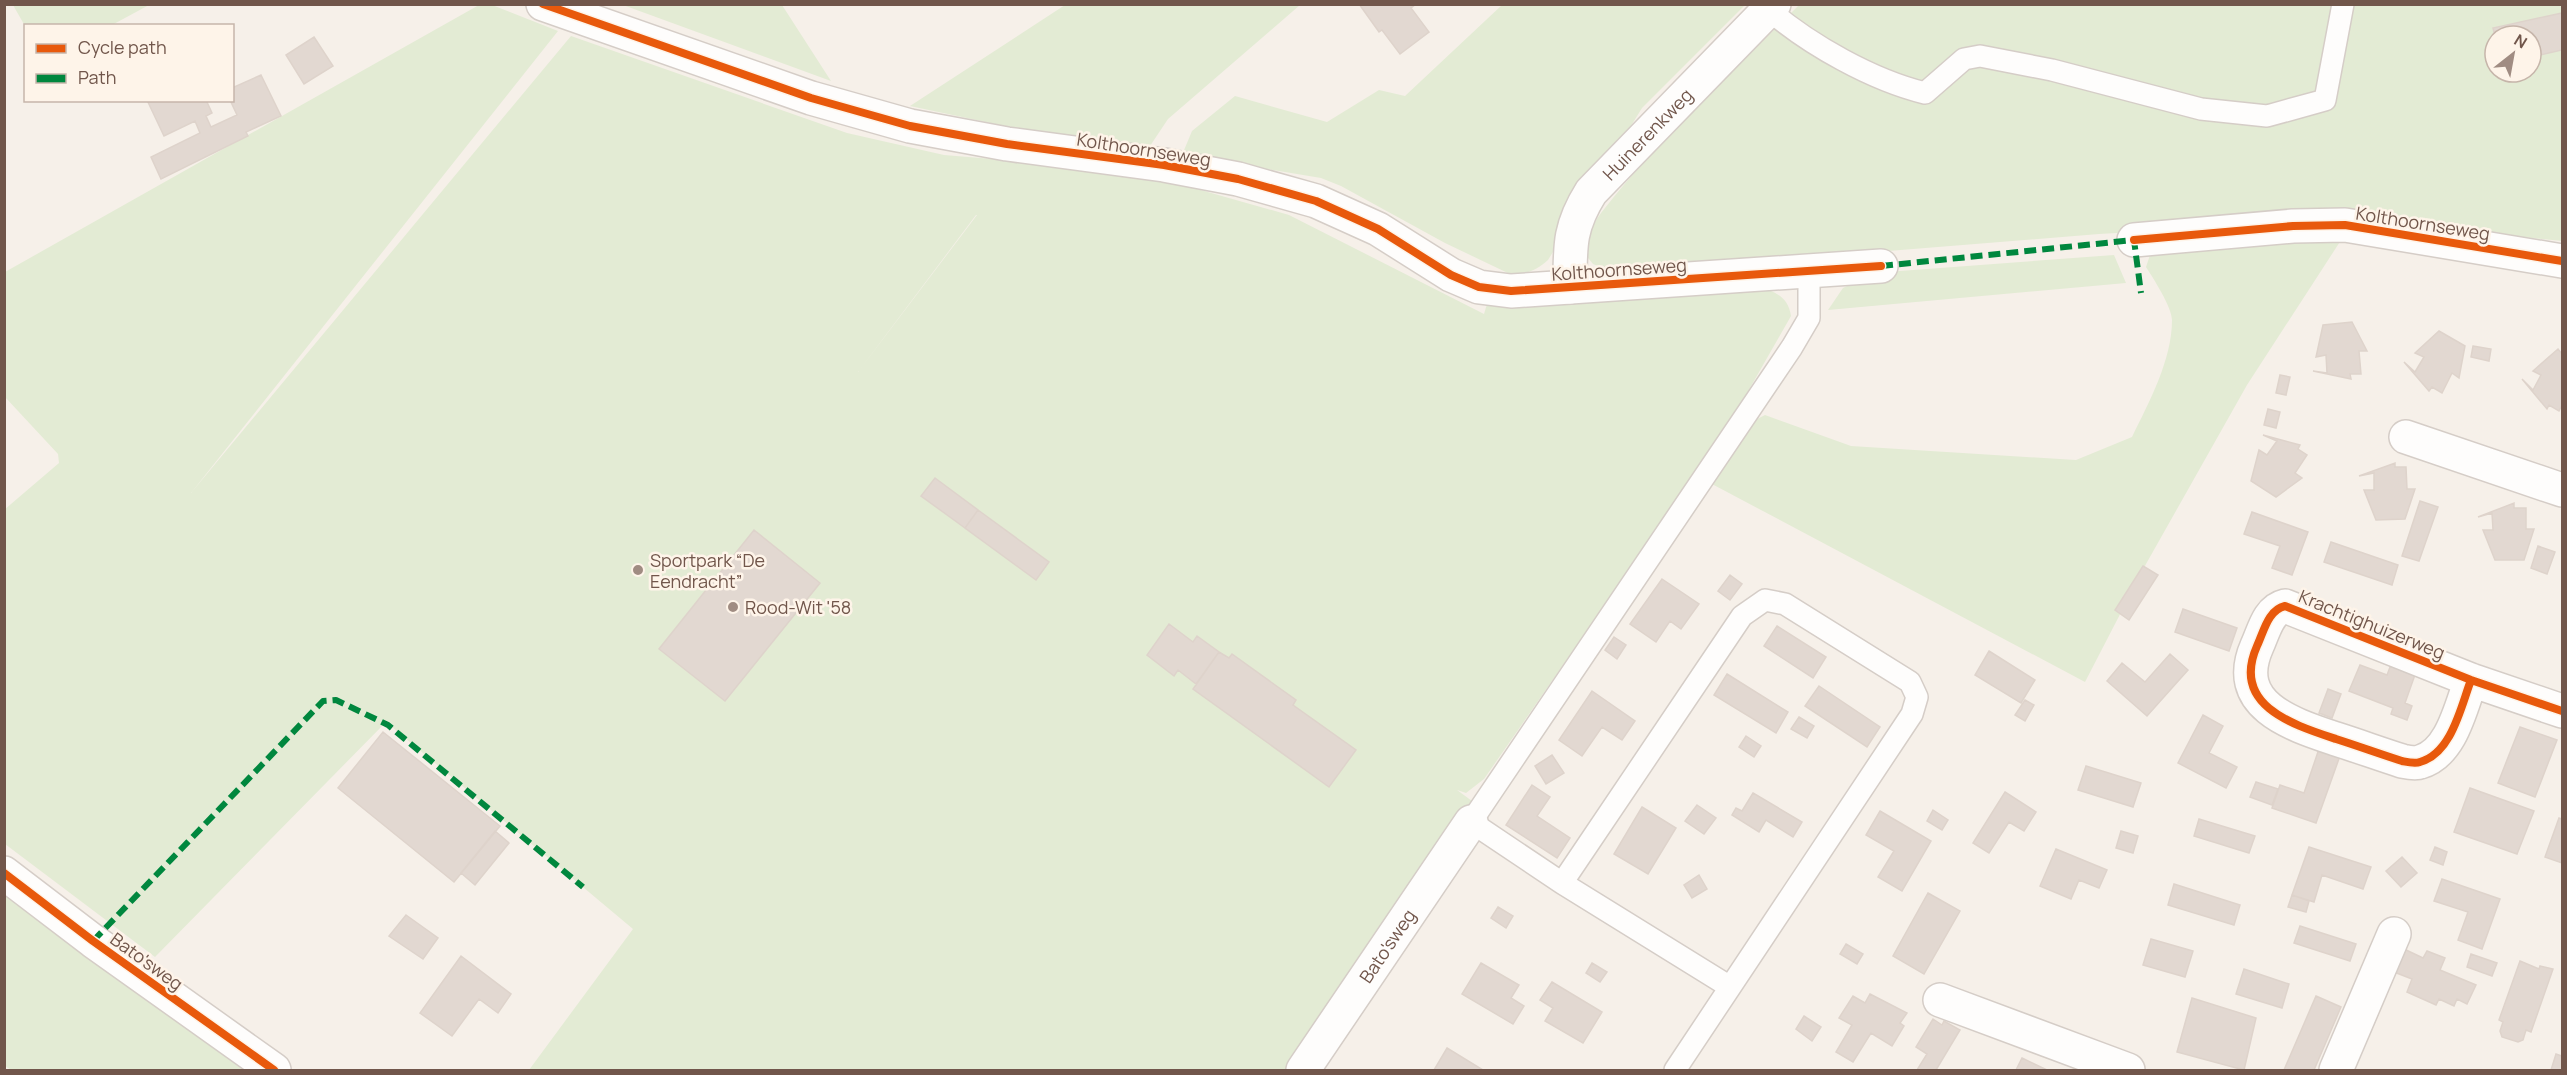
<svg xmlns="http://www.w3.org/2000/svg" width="2567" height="1075" font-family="Manrope,sans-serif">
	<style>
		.green { fill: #e3ebd4; fill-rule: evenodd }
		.building { fill: #e2d8d1; stroke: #ded3cb; stroke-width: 1.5 }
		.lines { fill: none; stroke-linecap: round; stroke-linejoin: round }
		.service-casing { stroke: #d5cdc7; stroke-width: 24 }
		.minor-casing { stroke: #d5cdc7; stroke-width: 36 }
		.service { stroke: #fefdfc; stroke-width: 21 }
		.minor { stroke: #fefdfc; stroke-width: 33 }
		.quiet { stroke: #00873e; stroke-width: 6; stroke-dasharray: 12 6; stroke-linecap: butt }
		.cycleway-casing { stroke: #fef4e9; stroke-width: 11 }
		.cycleway { stroke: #e8590c; stroke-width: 8 }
		.poi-dot { fill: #a08c82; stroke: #fef4e9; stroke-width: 2 }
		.labels { text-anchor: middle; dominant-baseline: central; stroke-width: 5; stroke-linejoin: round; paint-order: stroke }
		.street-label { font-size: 18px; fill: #71564b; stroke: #fef4e9 }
		.poi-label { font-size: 18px; fill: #71564b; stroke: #fef4e9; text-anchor: start }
	</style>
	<rect width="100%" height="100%" fill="#f6f0e9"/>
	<path class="green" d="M13,5h136l-37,20 -87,1z
		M479,5h13l66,26 -367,462 380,-457 276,97 97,22 73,6 166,24 106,30 195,99 3,-10 271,-18c17,6 30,10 33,30l-69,121 43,-22 86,31 225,14 56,-23c17,-35 40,-77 40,-117 0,-13 -19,-42 -26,-53l5,-15 194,-18 -98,151 -101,179 -61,118 -390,-207 -211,304 -18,14 -9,-3 15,11 -183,269h-760l104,-141 -247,-207 -231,235 -150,-113 -1,-334 55,-47 -1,-9 -53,-57v-125zM976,215h1l-119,157z
		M623,5h159l49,76z
		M1065,5h235l-132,114 -20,30 -148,-24 -90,-19z
		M1502,5h243l-103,103 -94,152c-11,10 -21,14 -36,15l-67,-32 -104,-57 -20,-8 -139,-23 10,-24 43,-35 92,26 52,-32 26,6z
		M1799,5h763v236l-209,-21 -254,14 -483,39 -23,-9 -9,-11c2,-17 10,-32 21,-45 58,-73 129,-137 194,-203zM2495,36h36v36h-36z
		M2114,255l12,28 -298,27 15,-22 30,-15z
		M4,889l249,181h-242l-6,-4z"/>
	<path class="building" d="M1359,4h57l-5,4 18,24 -29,22 -18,-24 -3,2z
		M2562,13v37l-31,7v-21h-36l-2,-8z
		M314,37l19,29 -29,18 -18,-29z
		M261,75l20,41 -35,16 2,4 -87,43 -10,-22 49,-24 -5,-12 -31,15 -17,-36h59l6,13 -6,3 5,11 26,-12 -7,-15h2v-12z
		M2352,322l15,29h-8l2,23h-11l1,5 -38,-8 14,2 -1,-18 -10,2 7,-32z
		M2439,331l26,15 -6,32 -7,-5 -10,20 -10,-6 -3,4 -25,-29 11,10 9,-15 -9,-4z
		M2473,346l18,3 -2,12 -18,-4z
		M2558,349l4,5v51l-3,6 -10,-6 -2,4 -25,-30 11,11 8,-15 -8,-4z
		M2280,375l10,2 -4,18 -10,-2z
		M2268,409l12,3 -4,16 -12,-3z
		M2263,435l37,10 -2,4 9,6 -12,18 7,5 -26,19 -25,-16 8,-31 8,5 10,-14z
		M2395,463v4h11l1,22h8l-10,30 -29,1 -12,-30h10v-17l-15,3z
		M935,478l43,32 -13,18 -44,-32z
		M2420,501l18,6 -19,54 -17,-5z
		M2514,503v5h12v21h8l-10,31h-29l-12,-30h10l-1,-17 -14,4z
		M978,510l71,52 -13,18 -71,-52z
		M2252,512l56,20 -16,43 -20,-7 8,-22 -36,-12z
		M754,530l66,53 -95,118 -66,-52z
		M2331,542l67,23 -6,20 -68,-23z
		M2538,546l17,6 -8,22 -16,-6z
		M2143,566l15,9 -29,45 -14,-10z
		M1730,575l12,9 -12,16 -12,-9z
		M1662,579l37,25 -18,25 -11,-8 -14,21 -26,-18z
		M2183,609l54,19 -8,23 -54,-19z
		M1169,624l24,18 4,-6 22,16 -23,32 -18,-14 -4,6 -27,-21z
		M1777,626l49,31 -13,21 -49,-32z
		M1614,637l12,8 -9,14 -12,-9z
		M1989,651l46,29 -14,23 -46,-28z
		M1219,652l10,6 3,-4 64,46 -3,5 63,45 -27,37 -136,-98z
		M2170,654l18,16 -41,46 -40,-35 15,-18 23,19z
		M2392,662l24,10 -11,31 7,3 -5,14 -16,-6 2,-6 -44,-17 11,-26 27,10z
		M1727,674l61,38 -12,21 -62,-38z
		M1819,686l61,41 -13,20 -62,-41z
		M2328,689l13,5 -9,24 -13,-5z
		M1592,691l43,30 -13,19 -20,-13 -20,29 -23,-16z
		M2025,700l9,5 -9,16 -10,-6z
		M2203,715l20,11 -14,27 28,14 -11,21 -48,-25z
		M1799,717l15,9 -7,12 -16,-9z
		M2520,727l37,13 -22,57 -37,-14z
		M383,732l117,94 -46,56 -116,-94z
		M1746,736l15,10 -7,11 -15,-10z
		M2320,746l21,7 -25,70 -44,-15 8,-23 24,8z
		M1552,755l12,18 -18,11 -11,-18z
		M2086,766l55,17 -8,24 -55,-17z
		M2256,782l22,7 -6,16 -22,-8z
		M1532,785l18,12 -13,19 33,22 -13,20 -51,-33z
		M2470,788l64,23 -17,43 -63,-22z
		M2005,792l31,20 -12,19 -15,-9 -20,31 -16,-10z
		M1753,793l49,29 -9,15 -27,-17 -7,12 -27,-17 4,-7 6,3z
		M1697,805l19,13 -12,16 -19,-13z
		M1642,807l34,21 -28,46 -34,-20z
		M1933,810l15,10 -6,10 -15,-9z
		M1880,811l51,30 -29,50 -24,-14 16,-26 -28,-16z
		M2559,818l3,1v44l-17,-6z
		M2199,819l56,17 -6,17 -55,-17z
		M495,831l14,12 -34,42 -14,-12z
		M2121,831l17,5 -5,17 -17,-5z
		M2309,847l62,20 -8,22 -41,-14 -8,27 -22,-7z
		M2435,847l12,5 -4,13 -13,-5z
		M2056,849l51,21 -8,18 -20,-8 -8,19 -31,-13z
		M2402,857l15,16 -16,14 -15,-16z
		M1699,875l8,14 -15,9 -8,-13z
		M2442,879l58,20 -18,50 -24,-9 10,-28 -34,-11z
		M2174,884l66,21 -6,20 -66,-20z
		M1928,893l32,18 -36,63 -31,-18z
		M2292,895l17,6 -3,11 -18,-5z
		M1498,907l15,9 -7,12 -15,-10z
		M406,915l32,23 -15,21 -34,-23z
		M2300,926l56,18 -6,17 -56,-18z
		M2151,939l42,12 -8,26 -42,-12z
		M1846,944l17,10 -6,10 -17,-10z
		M2404,949l19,9 4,-7 18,7 -5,12 36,15 -9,19 -10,-5 -3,7 -15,-7 -3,6 -29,-13 5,-13 -18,-7z
		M2471,954l26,9 -5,13 -25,-9z
		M461,956l50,38 -13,19 -19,-14 -27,37 -32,-23z
		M2520,961l19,8 1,-3 13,3 -22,63 -5,-2 -3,10 -5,2 -16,-5 -2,-6 3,-9 -4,-2z
		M1481,963l38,22 -8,13 13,8 -11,18 -51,-30z
		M1592,963l15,9 -7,10 -14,-9z
		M2244,969l45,15 -7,24 -46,-14z
		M1552,982l50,30 -19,31 -38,-22 8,-13 -13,-8z
		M1870,994l37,19 -7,10 4,3 -12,20 -21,-13 -18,29 -17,-10 16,-27 -13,-7 14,-22 12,7z
		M2316,996l25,11 -27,63h-30z
		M2192,998l64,20 -12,52 -67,-18z
		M1804,1016l17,11 -9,14 -16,-12z
		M1933,1019l9,6 2,-4 16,9 -24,40h-19l10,-16 -11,-7z
		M1447,1048l36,22h-49z
		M2556,1054l6,2v14h-11z
		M2022,1058l25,12h-31z"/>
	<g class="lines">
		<g class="service-casing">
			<path id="service" d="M1769,10c41,35 103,70 156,83l39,-34 16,-3 72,14 149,39 66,7 58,-16 18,-96
				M1562,883l180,-267 23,-16 20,4 125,78 7,15 -5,17 -237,356
				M1730,987l-168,-104 -91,-61 321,-475 17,-29v-46"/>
		</g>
		<g class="minor-casing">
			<g id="minor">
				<path d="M543,4l268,94 99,28 97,18 157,21 74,14 78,22 62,28 73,46 28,12 32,4 370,-25"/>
				<path d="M2134,240l159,-14 52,-1 217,36"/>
				<path id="s1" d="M1570,287c0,-41 -1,-60 21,-95l183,-188"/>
				<path d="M2406,437l156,53"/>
				<path d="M2471,680c-10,26 -19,73 -51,82 -5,2 -13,0 -18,-1 -22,-7 -44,-15 -66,-22 -45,-15 -105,-34 -79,-93 7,-15 11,-36 28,-40l186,74 91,31"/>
				<path d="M4,873l89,68 181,129"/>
				<path d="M1940,1000l188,70"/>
				<path id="s2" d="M1303,1070l168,-248"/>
				<path d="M2336,1070l58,-136"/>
			</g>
		</g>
		<use href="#service" class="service"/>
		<use href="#minor" class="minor"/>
		<path class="quiet" d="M1881,266l253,-26 7,53
			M93,941l230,-240 13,-1 52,25 195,162"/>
		<g class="cycleway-casing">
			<path id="cycleway" d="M543,4l268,94 99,28 97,18 157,21 74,14 78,22 62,28 73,46 28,12 32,4 370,-25
				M2134,240l159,-14 52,-1 217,36
				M2471,680c-10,26 -19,73 -51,82 -5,2 -13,0 -18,-1 -22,-7 -44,-15 -66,-22 -45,-15 -105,-34 -79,-93 7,-15 11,-36 28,-40l186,74 91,31
				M4,873l89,68 181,129"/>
		</g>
		<use href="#cycleway" class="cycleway"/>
	</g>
	<g class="poi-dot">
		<circle cx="638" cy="570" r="6"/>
		<circle cx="733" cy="607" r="6"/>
	</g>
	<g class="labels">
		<g class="street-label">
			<text stroke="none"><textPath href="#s1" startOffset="180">Huinerenkweg</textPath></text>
			<text transform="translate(1144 149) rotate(9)">Kolthoornseweg</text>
			<text transform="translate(2423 223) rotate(9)">Kolthoornseweg</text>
			<text transform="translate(1619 269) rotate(-4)">Kolthoornseweg</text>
			<text transform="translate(2372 624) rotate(22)">Krachtighuizerweg</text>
			<text stroke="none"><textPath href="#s2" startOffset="150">Bato'sweg</textPath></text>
			<text transform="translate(147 961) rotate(36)">Bato'sweg</text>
		</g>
		<g class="poi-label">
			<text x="650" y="560">Sportpark “De<tspan x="650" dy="21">Eendracht”</tspan></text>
			<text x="745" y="607">Rood-Wit '58</text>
		</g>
	</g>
	<rect width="2567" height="1075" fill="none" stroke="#71564b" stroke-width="12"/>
	<rect x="24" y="24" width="210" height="78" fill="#fef4e9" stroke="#c6b5aa" stroke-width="1.5"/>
	<rect x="36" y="44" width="30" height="9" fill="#e8590c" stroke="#c6b5aa" stroke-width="1.5"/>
	<text x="78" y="54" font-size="18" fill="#71564b">Cycle path</text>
	<rect x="36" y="74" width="30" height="9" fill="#00873e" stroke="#c6b5aa" stroke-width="1.5"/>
	<text x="78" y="84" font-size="18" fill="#71564b">Path</text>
	<g transform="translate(2513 54) rotate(31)"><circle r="28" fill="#fef4e9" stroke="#c6b5aa" stroke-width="1.5"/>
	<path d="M0-4.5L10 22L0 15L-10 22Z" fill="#a08c82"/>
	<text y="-9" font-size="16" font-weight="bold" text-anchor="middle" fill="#71564b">N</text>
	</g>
</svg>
